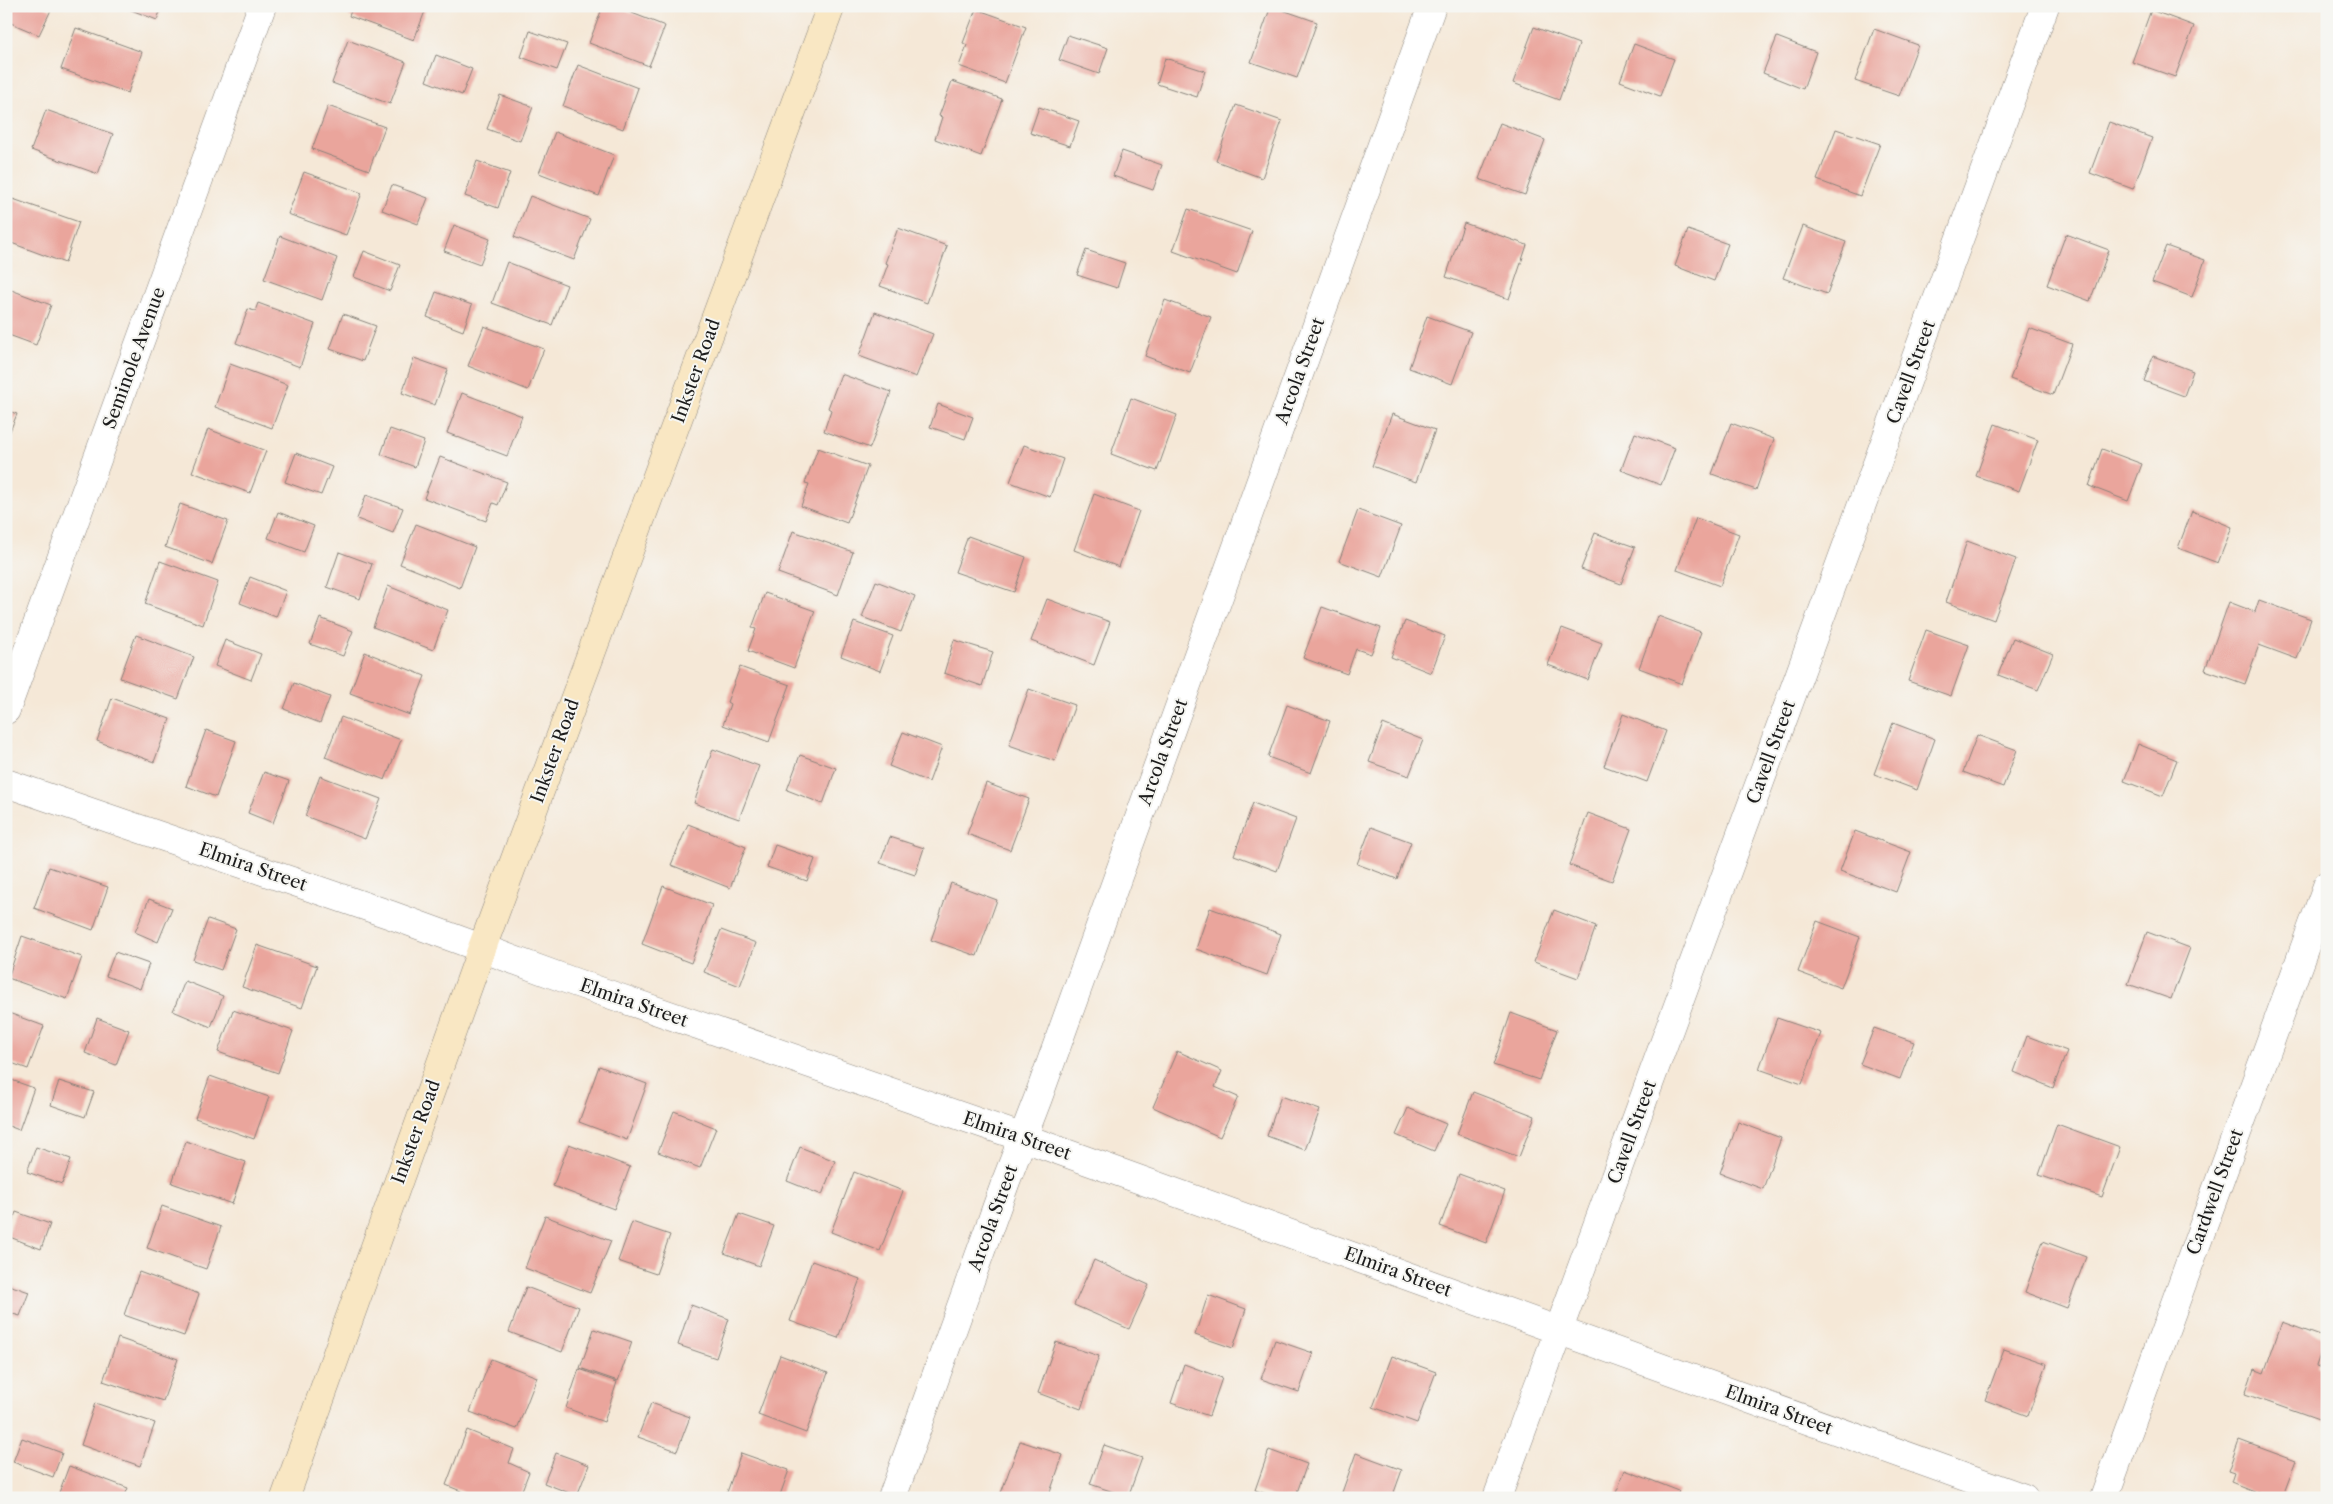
<svg xmlns="http://www.w3.org/2000/svg" width="2333" height="1504" font-family="'Libre Caslon Text',serif">
	<style>
		.building { fill: #eaa59c }
		.lines { fill: none; stroke-linecap: round; stroke-linejoin: round }
		.street-casing { stroke: #88827a; stroke-width: 29 }
		.secondary-casing { stroke: #88827a; stroke-width: 29 }
		.street { stroke: #fff; stroke-width: 28 }
		.secondary { stroke: #f9e7c3; stroke-width: 28 }
		.labels { text-anchor: middle; dominant-baseline: central; stroke-width: 4; stroke-linejoin: round; paint-order: stroke }
		.street-label { font-size: 18px; fill: #1c1c1c; stroke: #f6f6f2 }
	</style>
	<rect width="100%" height="100%" fill="#f6f6f2"/>
	<filter id="ink" filterUnits="userSpaceOnUse"><feTurbulence type="fractalNoise" baseFrequency=".02" numOctaves="2"/><feDisplacementMap in="SourceGraphic" scale="10" xChannelSelector="R" yChannelSelector="G"/><feConvolveMatrix kernelMatrix="1 2 1 2 8 2 1 2 1" color-interpolation-filters="sRGB"/></filter>
	<filter id="wash" filterUnits="userSpaceOnUse"><feTurbulence type="fractalNoise" baseFrequency=".0096" numOctaves="4" result="noise"/><feDisplacementMap in="SourceGraphic" scale="20" xChannelSelector="R" yChannelSelector="G"/><feGaussianBlur stdDeviation="1.12" result="paint"/><feColorMatrix in="noise" values="0 0 0 0 0 0 0 0 0 0 0 0 0 0 0 0 0 1.4 0 .05"/><feComposite in="paint" operator="in"/></filter>
	<g filter="url(#wash)">
		<rect width="100%" height="100%" fill="#f5e8d7"/>
		<g id="blocks">
			<path class="building" d="M6,6h36l9,4 -12,25 -33,-14z
				M121,6h41l-5,14z
				M353,6h74l-13,34 -65,-24z
				M603,6h11l51,20 -16,40 -60,-23z
				M1271,6l46,16 -20,56 -46,-16z
				M976,9l50,18 -21,56 -46,-17 8,-21 -4,-2z
				M2151,10l43,16 -19,51 -43,-15z
				M1534,27l45,17 -20,56 -46,-17z
				M76,28l66,24 -14,41 -67,-24z
				M1874,29l44,16 -19,51 -44,-15z
				M530,31l37,13 -10,26 -36,-13z
				M1068,35l40,13 -9,26 -40,-14z
				M1777,37l39,15 -13,37 -40,-16z
				M348,40l58,22 -16,42 -58,-21z
				M1634,44l40,15 -14,37 -40,-15z
				M436,55l36,14 -10,26 -36,-14z
				M1165,58l40,13 -8,26 -40,-13z
				M578,65l60,23 -15,41 -60,-23z
				M952,81l50,18 -21,57 -46,-17 7,-22 -3,-1z
				M500,95l33,12 -13,34 -33,-12z
				M1236,105l46,16 -20,57 -46,-17z
				M328,106l57,21 -16,43 -57,-21z
				M1039,107l40,14 -9,25 -40,-13z
				M46,110l67,24 -15,40 -67,-24z
				M2109,122l43,16 -19,51 -43,-16z
				M1500,123l45,17 -20,55 -46,-16z
				M1836,129l44,15 -20,52 -43,-16z
				M555,132l59,23 -15,41 -60,-23z
				M1122,151l40,14 -9,25 -40,-14z
				M477,161l33,12 -12,35 -33,-12z
				M304,172l58,21 -16,42 -58,-21z
				M392,185l36,13 -10,26 -36,-14z
				M530,196l60,23 -16,41 -60,-23z
				M13,199l66,23 -14,41 -59,-22v-24z
				M1188,209l64,22 -15,43 -64,-23z
				M1464,223l63,22 -18,54 -63,-22z
				M454,225l36,14 -10,25 -36,-13z
				M1803,226l43,16 -19,52 -44,-16z
				M898,228l49,18 -20,57 -47,-17 8,-22 -3,-1z
				M1688,230l40,14 -14,37 -39,-15z
				M2066,234l43,16 -19,51 -43,-16z
				M280,236l57,22 -15,42 -58,-21z
				M2166,246l39,14 -13,37 -40,-15z
				M1086,250l39,13 -8,25 -40,-13z
				M364,251l36,14 -10,26 -36,-14z
				M507,262l60,23 -15,40 -60,-22z
				M6,288l45,17 -15,40 -30,-11z
				M436,292l36,13 -9,26 -36,-14z
				M1165,300l46,17 -21,56 -45,-17z
				M258,303l57,21 -15,43 -64,-24 12,-34 7,2z
				M875,312l58,22 -17,43 -57,-21z
				M343,314l33,12 -13,35 -33,-12z
				M1427,316l44,16 -19,52 -43,-16z
				M484,326l60,23 -16,41 -60,-24z
				M2029,328l43,16 -19,51 -43,-16z
				M2153,356l40,15 -9,25 -40,-15z
				M414,358l34,12 -13,35 -33,-12z
				M230,364l58,21 -16,43 -57,-21z
				M841,374l50,18 -21,56 -46,-17 7,-21 -3,-2z
				M462,393l60,23 -15,40 -60,-23z
				M1131,398l46,17 -20,56 -46,-17z
				M938,404l35,13 -8,22 -35,-12z
				M6,410l11,4 -11,27z
				M1392,414l43,16 -19,52 -44,-16z
				M1731,423l43,16 -18,51 -44,-16z
				M1995,424l43,16 -19,51 -43,-15z
				M208,429l58,22 -16,42 -58,-21z
				M390,429l34,12 -9,26 -34,-13z
				M1635,433l40,15 -14,37 -40,-15z
				M1024,445l39,14 -13,38 -40,-15z
				M818,448l50,18 -21,57 -46,-17 8,-22 -4,-1z
				M2102,449l40,15 -14,37 -39,-15z
				M296,453l36,14 -11,28 -36,-13z
				M440,457l67,25 -9,23 -5,-2 -7,18 -62,-23z
				M1094,494l45,17 -20,56 -45,-17z
				M366,495l37,13 -10,25 -36,-14z
				M180,504l48,17 -16,43 -47,-17z
				M1358,510l43,16 -19,51 -43,-16z
				M2192,511l40,16 -14,36 -40,-15z
				M278,512l36,14 -10,26 -36,-14z
				M1696,518l43,16 -19,52 -43,-16z
				M416,524l59,23 -15,41 -60,-24z
				M793,531l60,21 -15,43 -60,-22z
				M1595,533l40,14 -14,37 -40,-15z
				M968,536l58,21 -12,35 -59,-20z
				M1967,541l49,18 -22,61 -48,-18z
				M339,552l33,12 -12,35 -33,-12z
				M160,561l58,21 -15,43 -58,-21z
				M250,577l36,14 -10,26 -36,-14z
				M876,581l39,15 -14,36 -39,-15z
				M388,586l60,24 -15,40 -60,-23z
				M765,593l50,18 -21,57 -46,-17 8,-22 -4,-1z
				M1047,599l63,23 -16,43 -63,-24z
				M2259,600l52,19 -14,40 -38,-14 -14,39 -40,-14 24,-68 26,10z
				M1322,607l59,21 -10,26 -15,-5 -9,25 -44,-16z
				M1658,616l43,16 -19,52 -43,-16z
				M320,618l33,13 -10,25 -33,-12z
				M1405,621l40,15 -14,37 -40,-16z
				M854,622l39,14 -13,35 -39,-15z
				M1562,628l40,15 -14,37 -40,-15z
				M1926,630l43,15 -18,51 -43,-15z
				M136,635l58,22 -16,42 -58,-21z
				M2013,638l40,16 -15,36 -40,-15z
				M225,640l36,14 -10,26 -36,-14z
				M954,640l39,12 -11,34 -38,-13z
				M365,652l60,24 -15,39 -60,-22z
				M740,667l50,18 -21,57 -46,-17 7,-21 -3,-2z
				M294,683l36,14 -10,26 -36,-14z
				M1029,689l46,16 -20,56 -46,-16z
				M112,698l58,21 -16,43 -57,-21z
				M1287,705l43,16 -19,52 -43,-16z
				M1623,714l43,17 -19,51 -43,-16z
				M341,717l60,23 -16,40 -60,-23z
				M1893,723l42,16 -18,51 -43,-16z
				M1383,724l40,16 -14,36 -40,-14z
				M206,730l30,11 -20,56 -30,-11z
				M903,732l39,15 -13,35 -40,-16z
				M1977,735l40,15 -14,37 -40,-15z
				M2138,744l39,16 -14,36 -39,-15z
				M713,749l46,17 -20,53 -45,-16z
				M800,755l36,13 -13,36 -36,-14z
				M264,772l25,9 -16,42 -25,-10z
				M320,776l61,23 -16,40 -60,-23z
				M986,783l43,16 -19,51 -43,-16z
				M1253,803l43,16 -19,52 -43,-16z
				M1588,813l43,16 -19,52 -43,-16z
				M688,824l58,23 -16,41 -59,-23z
				M1371,827l40,15 -14,37 -40,-15z
				M1855,831l56,21 -15,40 -56,-21z
				M890,837l34,11 -9,27 -35,-12z
				M775,845l40,14 -8,22 -40,-14z
				M49,867l59,20 -15,43 -59,-22z
				M951,883l46,17 -20,56 -46,-16z
				M663,886l49,19 -21,58 -49,-19z
				M149,899l23,9 -14,34 -23,-10z
				M1210,908l71,26 -14,41 -71,-26z
				M1554,910l42,16 -18,52 -44,-16z
				M208,919l28,10 -15,41 -28,-10z
				M1817,921l43,16 -19,51 -43,-16z
				M721,930l35,13 -16,43 -36,-14z
				M2147,932l43,16 -19,51 -43,-15z
				M22,936l60,21 -15,42 -59,-21z
				M257,945l60,21 -15,42 -60,-21z
				M115,952l34,12 -9,25 -34,-13z
				M185,981l38,15 -12,31 -38,-16z
				M233,1010l60,21 -15,42 -60,-21z
				M6,1012l38,14 -16,43 -22,-8z
				M1511,1013l46,17 -18,50 -46,-15z
				M97,1018l32,12 -13,35 -31,-12z
				M1777,1018l44,15 -19,51 -43,-15z
				M1874,1028l40,14 -14,37 -40,-15z
				M2027,1036l40,15 -14,37 -39,-16z
				M1177,1051l45,20 -7,16 23,10 -18,40 -67,-30z
				M599,1066l48,18 -20,56 -48,-18z
				M210,1076l59,21 -15,42 -59,-21z
				M6,1078l28,10 -15,42 -13,-5z
				M59,1081l35,11 -9,25 -34,-12z
				M1473,1092l62,24 -16,41 -62,-23z
				M1281,1096l39,14 -15,40 -38,-14z
				M1408,1108l38,16 -12,27 -38,-16z
				M674,1111l42,17 -16,40 -42,-16z
				M1738,1122l43,16 -18,51 -43,-16z
				M2057,1124l63,23 -18,50 -63,-22z
				M186,1141l60,21 -14,42 -60,-21z
				M569,1144l61,23 -16,42 -61,-23z
				M36,1147l35,12 -9,25 -35,-12z
				M800,1147l35,14 -13,34 -35,-14z
				M854,1172l49,19 -23,60 -49,-19z
				M1459,1174l46,17 -19,52 -46,-17z
				M162,1206l59,21 -15,42 -59,-21z
				M16,1212l34,12 -9,25 -34,-13z
				M739,1214l35,12 -15,40 -35,-13z
				M545,1216l66,25 -21,52 -65,-25z
				M632,1222l38,13 -14,39 -38,-13z
				M2043,1241l43,16 -19,51 -42,-16z
				M1094,1260l55,25 -20,44 -55,-24z
				M812,1261l48,18 -22,59 -48,-17z
				M139,1272l60,22 -15,42 -60,-21z
				M6,1284l23,8 -9,24 -14,-4z
				M526,1287l53,20 -17,45 -53,-20z
				M1208,1295l38,14 -13,39 -38,-13z
				M691,1305l38,14 -13,39 -38,-13z
				M2282,1322l44,16 -10,28 11,4v53l-82,-29 9,-25 10,4z
				M594,1329l38,13 -14,39 -38,-13z
				M118,1338l60,21 -15,42 -60,-20z
				M1275,1340l38,13 -14,39 -38,-13z
				M1056,1342l43,14 -18,53 -43,-16z
				M2004,1349l43,15 -19,52 -43,-16z
				M780,1355l48,18 -22,60 -48,-18z
				M1392,1356l44,16 -19,51 -44,-16z
				M491,1359l46,18 -20,52 -47,-17z
				M1184,1364l38,14 -13,38 -38,-13z
				M579,1369l38,13 -13,40 -38,-14z
				M95,1403l60,20 -15,43 -59,-21z
				M651,1403l39,14 -13,34 -39,-14z
				M467,1430l47,19 -5,14 20,9 -10,26h-41l-32,-13z
				M22,1438l40,15 -9,24 -40,-15z
				M2239,1440l57,21 -14,37h-11l-40,-16 3,-9 -6,-2z
				M1020,1441l43,14 -15,43h-33l-14,-5z
				M1104,1445l38,13 -14,39 -38,-13z
				M1269,1450l38,14 -12,34h-17l-23,-8z
				M556,1453l33,12 -12,31 -33,-13z
				M741,1453l48,17 -10,28h-54z
				M1356,1453l46,17 -10,28h-52z
				M69,1466l59,22 -4,10h-67z
				M1625,1470l54,21 -3,7h-62z"/>
		</g>
	</g>
	<g filter="url(#ink)">
		<use href="#blocks" fill-opacity="0" stroke="#88827a" stroke-width="1"/>
		<g class="lines">
			<g class="street-casing">
				<path id="street" d="M6,710l256,-704
					M6,783l385,132 183,67 450,156 1000,360
					M892,1498l114,-317 32,-83 394,-1092
					M1497,1498l548,-1492
					M2104,1498l223,-612"/>
			</g>
			<g class="secondary-casing">
				<path id="secondary" d="M285,1498l197,-550 349,-942"/>
			</g>
			<use href="#street" class="street"/>
			<use href="#secondary" class="secondary"/>
		</g>
	</g>
	<g class="labels">
		<g class="street-label">
			<text transform="translate(134 358) rotate(-70)">Seminole Avenue</text>
			<text transform="translate(696 371) rotate(-70)">Inkster Road</text>
			<text transform="translate(1300 371) rotate(-70)">Arcola Street</text>
			<text transform="translate(1911 372) rotate(-70)">Cavell Street</text>
			<text transform="translate(555 751) rotate(-70)">Inkster Road</text>
			<text transform="translate(1163 752) rotate(-70)">Arcola Street</text>
			<text transform="translate(1771 752) rotate(-70)">Cavell Street</text>
			<text transform="translate(253 867) rotate(19)">Elmira Street</text>
			<text transform="translate(634 1003) rotate(19)">Elmira Street</text>
			<text transform="translate(416 1132) rotate(-70)">Inkster Road</text>
			<text transform="translate(1632 1132) rotate(-70)">Cavell Street</text>
			<text transform="translate(1017 1136) rotate(19)">Elmira Street</text>
			<text transform="translate(2215 1192) rotate(-70)">Cardwell Street</text>
			<text transform="translate(993 1218) rotate(-70)">Arcola Street</text>
			<text transform="translate(1398 1272) rotate(20)">Elmira Street</text>
			<text transform="translate(1779 1410) rotate(20)">Elmira Street</text>
		</g>
	</g>
	<rect width="2333" height="1504" fill="none" stroke="#f6f6f2" stroke-width="25"/>
</svg>
